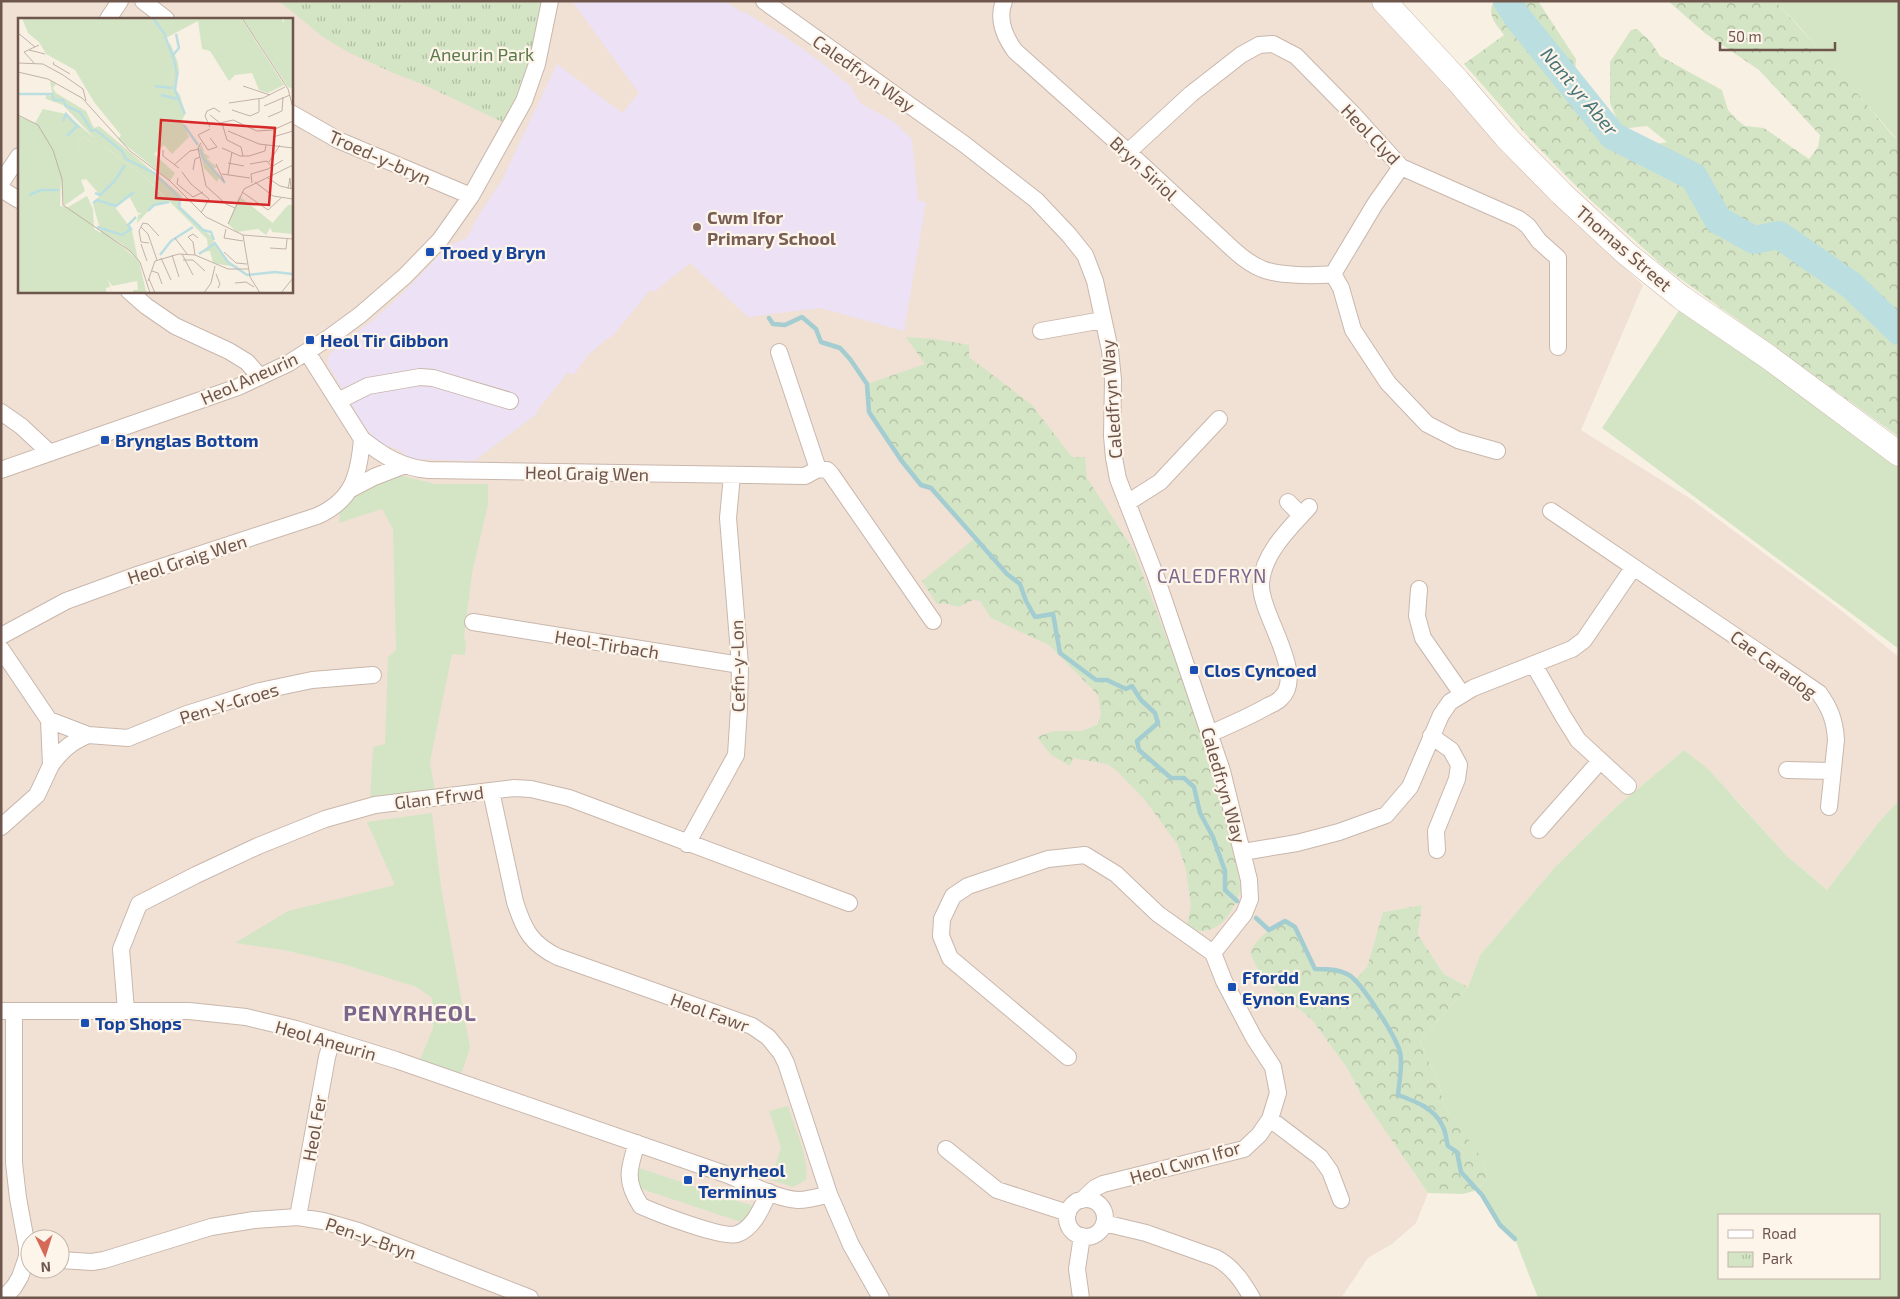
<svg xmlns="http://www.w3.org/2000/svg" width="1900" height="1299" font-family="'Exo 2',sans-serif">
	<style>
		.residential { fill: #f0e1d4; fill-rule: evenodd }
		.education { fill: #ece1f5 }
		.green { fill: #d4e5c5; fill-rule: evenodd }
		.forest { fill: url(#forest-crowns) }
		.park { fill: url(#park-tufts) }
		.lines { fill: none; stroke-linecap: round; stroke-linejoin: round }
		.stream { stroke: #a3cdd1; stroke-width: 4.5 }
		.river { stroke: #bbdee0; stroke-width: 28 }
		.street-casing { stroke: #c9b7ac; stroke-width: 18 }
		.secondary-casing { stroke: #ceb9ad; stroke-width: 25 }
		.street { stroke: #fff; stroke-width: 16 }
		.secondary { stroke: #fff; stroke-width: 24 }
		.education-dot { fill: #8d6e63; stroke: #fdf4ea; stroke-width: 2 }
		.transit-dot { fill: #1a4fb4; stroke: #fdf4ea; stroke-width: 2 }
		.labels { text-anchor: middle; dominant-baseline: central; stroke-width: 4.5; stroke-linejoin: round; paint-order: stroke }
		.park-label { font-size: 18px; fill: #5b7949; stroke: #fdf4ea }
		.street-label { font-size: 18px; fill: #6f564d; stroke: #fdf4ea }
		.education-label { font-size: 18px; font-weight: bold; fill: #785e54; stroke: #fdf4ea; text-anchor: start }
		.transit-label { font-size: 18px; font-weight: bold; fill: #164399; stroke: #fdf4ea; text-anchor: start }
		.water-label { font-size: 19px; font-style: italic; fill: #467479; stroke: #fdf4ea }
		.neighbourhood-label { font-size: 19px; letter-spacing: 1px; fill: #7b658b; stroke: #fdf4ea }
		.district-label { font-size: 22px; font-weight: bold; letter-spacing: 1px; fill: #7b658b; stroke: #fdf4ea }
		.inset-river { fill: none; stroke: #bbdee0; stroke-width: 2.5 }
		.inset-road { fill: none; stroke: #c2b2a8; stroke-width: 1 }
		.view { fill: #d62828; fill-opacity: 0.15; stroke: #d62828; stroke-width: 2.5 }
		.inset-edge { fill: none; stroke: #6f564d; stroke-width: 2.5 }
	</style>
	<defs>
		<pattern id="forest-crowns" width="20" height="18" patternUnits="userSpaceOnUse" patternTransform="scale(1.25)"><rect width="20" height="18" fill="#d4e5c5"/><path d="M2 6a3 3 0 1 1 6 0M12 15a3 3 0 1 1 6 0" fill="none" stroke="#b0bca2"/></pattern>
		<pattern id="park-tufts" width="24" height="20" patternUnits="userSpaceOnUse" patternTransform="scale(1.25)"><rect width="24" height="20" fill="#d4e5c5"/><path d="M3 7l-1-3M5 7V3M7 7l1-3M15 17l-1-3M17 17v-4M19 17l1-3" fill="none" stroke="#b0bca2"/></pattern>
	</defs>
	<rect width="100%" height="100%" fill="#f9f0e4"/>
	<path class="residential" d="M1,1h1371l132,152 73,72 66,60 -62,145 107,67 150,111 61,49v143l-20,22 -52,68 -40,-34 -53,-59 -50,-47 -68,57 -60,59 -76,89 -12,32 -24,-13 -26,-39 4,-30 -39,7 -16,55 -12,14 -19,-11 -21,-1 -20,-42 -45,26 14,30 20,13 28,24 35,48 15,29 66,96 -12,30 -24,21 -24,14 -27,40h-1340zM19,19h272v272h-272zM30,1239h30v30h-30z"/>
	<path class="education" d="M572,1h154l16,12 1,-2 41,25 37,26 30,25 9,16 33,18 19,18 6,62 8,1 -22,129 -84,-23 -72,9 -58,-54 -36,29 -4,-2 -39,48 -2,-1 -21,18 -14,19 -1,1 -5,-3 -31,39 1,2 -64,48 -63,-2 -14,-10 -13,-4 -7,-4 -13,-15 -36,-61v-8l4,-5 42,-33 33,-30 41,-43 19,-8 10,-20 25,-38 55,-116 65,49 17,-20z"/>
	<path class="green" d="M1775,1h124v139l-5,-4 -96,-111z
		M1689,295l210,145v209l-297,-221z
		M399,475l36,9h53v20l-16,69 -8,65 2,4 -1,13 -13,-1 -22,108 5,29 -65,8 3,-52 12,-3 3,-87 8,-7 -3,-121 -11,-20 -43,14 1,-10 20,-21z
		M1684,750l24,19 79,87 40,34 52,-68 20,-22v498h-361l-23,-59 -15,-14 -22,-35 9,-13 -3,-15 -40,-56 -5,-22 -19,-43 48,-54 12,-32 76,-89 60,-59zM1719,1215h160v63h-160z
		M432,813l9,74 29,161 -9,26 -41,-14 13,-32 -1,-30 -15,-11 -74,-23 -59,-14 -49,-7 53,-32 107,-26 -28,-63z
		M788,1106c6,21 22,52 18,74l-13,7 -22,-7 10,-33 -12,-36z
		M636,1167l117,39 2,2 -14,14 -102,-34z"/>
	<path class="forest" d="M1494,1h44l38,58 -2,28 39,49 24,12 30,-6 -20,-16 -26,3 -11,-26v-41l21,-32 6,-1 14,13 9,14 62,34 6,20 8,9 9,7 19,2 45,31 9,-12 2,-12 -61,-65 -53,-36 -38,-33h107c42,44 80,89 118,135l6,4v297l-236,-171 -77,-70 -57,-58 -65,-74 40,-29c-8,-11 -18,-20 -10,-34z
		M906,337l29,2 34,6v12l63,48 40,52h13l2,21 47,73 34,91 21,47 24,77 28,122c-5,17 -17,43 -40,43 -5,-1 -10,-2 -15,-3l5,-21 -5,-37 -8,-25 -34,-46 -27,-28 -10,-7 -34,-6 -3,8 -19,-11 -14,-18 16,-6h28l16,-6 4,-10 -3,-20 -49,-50 -58,-27 -11,-17 -7,-1 -15,7 -14,-4 -7,1 -15,-23 53,-43 -44,-50 -10,-3 -52,-73 -2,-28 58,-20z
		M1422,905l-4,30 26,39 24,13 -48,54 19,43 5,22 40,55 3,16 -9,13 -15,4 -35,-1 -66,-96 -15,-29 -35,-48 -28,-24 -20,-13 -14,-30c6,-16 21,-24 35,-32l10,6 20,42c14,1 30,0 40,11l12,-13 16,-55z"/>
	<path class="park" d="M279,1h270l-38,125 -89,-42 -29,-11 -45,-21 -25,-15z"/>
	<g class="lines">
		<path class="stream" d="M769,318l4,6 12,1 17,-8 14,12 5,13 19,6 10,11 17,25 2,28 32,48 20,25 10,3 76,86 13,10 6,17 9,16 18,-3 7,39 36,27h11l19,9 6,-3 9,14 14,13 3,10 -21,18 2,9 32,28h13l10,9 6,26 13,24 12,34v19l12,11
			M1256,918l13,12 16,-9 10,6 20,42c12,0 23,0 34,6 13,8 47,62 51,77 3,11 -1,31 -2,43 17,6 38,14 45,32 3,5 3,13 5,19l9,6 4,20 21,23 18,30 15,14"/>
		<path class="river" d="M1507,1l11,17 95,118 81,41 24,43 36,20 25,-5 72,50 48,46"/>
		<g class="street-casing">
			<path id="street" d="M143,1l23,18
				M764,1l200,143 72,56 33,35 16,20 10,26 15,69 3,30 -1,56 2,22 4,21 37,95 67,197 27,109 1,19 -6,15 -31,39
				M1004,1c-7,18 0,35 11,50l113,101 108,100c8,7 16,13 26,17 16,7 53,7 71,5
				M108,19l12,-18
				M291,113l47,27 133,56
				M1128,152l63,-58 50,-39 18,-10 14,-1 23,12 56,57 49,54 118,52 9,7 11,15 19,17v89
				M1,183l18,-27
				M1,189l18,11
				M1333,274l8,14 12,42 35,53 39,41 31,16 39,11
				M1333,274l42,-70 26,-37
				M129,291l17,15 29,20 54,25 18,11 13,15
				M1041,331l62,-11
				M779,352l39,117
				M338,401l30,-15 52,-9 13,1 77,23
				M1,412l20,14 29,27
				M362,439c20,16 40,29 67,31l376,6 13,-7
				M818,469l9,1 4,4 102,147
				M1,470l237,-83 51,-24 41,-26 30,-22 45,-39 35,-36 31,-44 53,-95 13,-37 13,-63
				M351,489l23,-12 31,-12
				M1288,502l13,13
				M1127,503l33,-21 59,-63
				M1551,511l268,182c11,15 16,28 17,47l-7,67
				M1419,589l-2,27 6,22 39,56
				M473,622l267,43
				M1,636l65,-35 71,-26 180,-59c36,-16 42,-41 45,-77l-55,-87
				M1,649l48,71 39,15 40,3 59,-24 73,-23 52,-11 61,-5
				M1534,665l29,51 15,24 50,46
				M1210,734c19,-9 39,-17 58,-28 4,-2 10,-4 13,-8 26,-24 -22,-85 -20,-115 2,-30 29,-55 48,-76
				M1431,736l20,14 8,15 -2,14 -21,52 1,19
				M51,765c12,-16 19,-22 37,-30
				M1787,770l45,1
				M491,791l24,111c9,28 16,42 43,55l194,69 16,11 13,16 5,10 43,131 22,51 30,53
				M1,827l36,-32 14,-30 -2,-45
				M1539,830l61,-69
				M687,844l49,-89 3,-47 1,-43 -12,-147 4,-43
				M1243,852l54,-9 42,-11 47,-17 24,-28 31,-72 9,-13 23,-14 99,-39 12,-9 49,-72
				M126,1010l-5,-61 18,-45 57,-29 62,-29 67,-27 50,-14 139,-17 17,1 38,9 280,105
				M1,1011h188l57,6 50,12 100,31 332,115c19,8 49,24 70,25 11,0 20,-3 31,-6
				M1068,1057l-118,-99 -9,-22 1,-17 11,-23 15,-10 80,-27 37,-4 31,19 42,40 55,39
				M1270,1119l50,38 10,14 11,29
				M637,1143c-9,27 -12,39 4,63 16,7 82,33 96,28 17,-6 25,-27 32,-42
				M946,1149l51,41 71,23
				M1067 1218a19 19 0 1 1 38 0a19 19 0 1 1-38 0Z
				M1082,1200l13,-12 8,-4 141,-35 15,-14 11,-16 8,-26 -5,-26 -19,-29 -30,-57 -11,-28
				M298,1217l29,-160 5,-17
				M1104,1223l42,10 70,25c17,9 26,23 36,40
				M60,1260l32,2 12,-2 107,-33 43,-7 44,-3 25,4 35,10 172,67
				M4,1298l10,-11 6,-10 7,-20v-10l-9,-49 -4,-35v-152
				M1081,1298l-4,-29 5,-33"/>
		</g>
		<g class="secondary-casing">
			<path id="secondary" d="M1384,1l74,80 48,56 56,57 65,60 55,44 85,58 132,98"/>
		</g>
		<use href="#street" class="street"/>
		<use href="#secondary" class="secondary"/>
	</g>
	<circle class="education-dot" cx="697" cy="227" r="5"/>
	<g class="transit-dot">
		<rect x="425" y="247" width="10" height="10" rx="2.5"/>
		<rect x="305" y="335" width="10" height="10" rx="2.5"/>
		<rect x="100" y="435" width="10" height="10" rx="2.5"/>
		<rect x="1189" y="665" width="10" height="10" rx="2.5"/>
		<rect x="1227" y="982" width="10" height="10" rx="2.5"/>
		<rect x="80" y="1018" width="10" height="10" rx="2.5"/>
		<rect x="683" y="1175" width="10" height="10" rx="2.5"/>
	</g>
	<g class="labels">
		<g class="park-label">
			<text x="482" y="54">Aneurin Park</text>
		</g>
		<g class="street-label">
			<text transform="translate(864 73) rotate(35)">Caledfryn Way</text>
			<text transform="translate(1371 134) rotate(46)">Heol Clyd</text>
			<text transform="translate(380 157) rotate(24)">Troed-y-bryn</text>
			<text transform="translate(1144 168) rotate(43)">Bryn Siriol</text>
			<text transform="translate(1624 248) rotate(41)">Thomas Street</text>
			<text transform="translate(249 378) rotate(-24)">Heol Aneurin</text>
			<text transform="translate(1111 399) rotate(-94)">Caledfryn Way</text>
			<text transform="translate(587 473) rotate(1)">Heol Graig Wen</text>
			<text transform="translate(187 559) rotate(-18)">Heol Graig Wen</text>
			<text transform="translate(607 644) rotate(9)">Heol-Tirbach</text>
			<text transform="translate(1774 664) rotate(36)">Cae Caradog</text>
			<text transform="translate(737 666) rotate(-91)">Cefn-y-Lon</text>
			<text transform="translate(229 703) rotate(-17)">Pen-Y-Groes</text>
			<text transform="translate(1224 785) rotate(74)">Caledfryn Way</text>
			<text transform="translate(439 797) rotate(-7)">Glan Ffrwd</text>
			<text transform="translate(710 1012) rotate(20)">Heol Fawr</text>
			<text transform="translate(326 1040) rotate(16)">Heol Aneurin</text>
			<text transform="translate(314 1128) rotate(-80)">Heol Fer</text>
			<text transform="translate(1185 1162) rotate(-16)">Heol Cwm Ifor</text>
			<text transform="translate(371 1238) rotate(19)">Pen-y-Bryn</text>
		</g>
		<g class="education-label">
			<text x="707" y="217">Cwm Ifor<tspan x="707" dy="21">Primary School</tspan></text>
		</g>
		<g class="transit-label">
			<text x="440" y="252">Troed y Bryn</text>
			<text x="320" y="340">Heol Tir Gibbon</text>
			<text x="115" y="440">Brynglas Bottom</text>
			<text x="1204" y="670">Clos Cyncoed</text>
			<text x="1242" y="977">Ffordd<tspan x="1242" dy="21">Eynon Evans</tspan></text>
			<text x="95" y="1023">Top Shops</text>
			<text x="698" y="1170">Penyrheol<tspan x="698" dy="21">Terminus</tspan></text>
		</g>
		<g class="water-label">
			<text transform="translate(1580 91) rotate(50)">Nant yr Aber</text>
		</g>
		<g class="neighbourhood-label">
			<text x="1212" y="575">CALEDFRYN</text>
		</g>
		<g class="district-label">
			<text x="410" y="1012">PENYRHEOL</text>
		</g>
	</g>
	<g transform="translate(18 18)">
		<rect width="275" height="275" fill="#f9f0e4"/>
		<path d="M4,0h219l43,67 -16,8 -9,-3 -7,-17 -17,2 -6,6 -19,-30 -8,-2 -4,-28 -32,17 8,28 -4,22 13,18 2,8 -3,6 7,17 -17,17 -8,-9 -10,9 21,19 -5,8 -52,-42 3,-4 -27,-33 -19,-32 -29,-16 -7,-12 -11,-9zM264,0l1,5 2,-5h8v71l-5,-2 -45,-68zM25,91l23,5 33,28 -6,1 -11,-7 -5,11 15,15 11,-16 41,30 25,26 -15,3 -17,18 1,-8 4,-2h-4l-9,-17 -14,11 17,23 6,30 -15,-15 -12,-8 28,24 7,30 3,2h-16v-3h5l-1,-9 -25,5 -4,-7 4,14 -2,-6 -4,1v5h-88v-177l17,7zM43,161l3,27 21,-15 -4,-11 5,-1 14,16 -7,9 8,29 -7,-4 -1,-20 -6,-13 -19,11 -8,-1z" fill="#d4e5c5" fill-rule="evenodd"/>
		<path d="M147,22l6,5 7,18 1,11 -4,15 5,6 3,11 -13,-18 4,-22zM32,63l6,3 -3,4 3,5 30,18 8,17 5,-2 83,70 -2,11 21,19 -5,-1 18,13 -1,5 15,19 12,6 -27,-5 -3,-12 -13,2 11,-5 -1,-9 -63,-63 -38,-28 -3,-1 -11,16 -15,-16 5,-11 11,7 5,-1 -35,-37 -17,-6v-5l7,3zM184,127l2,8 6,4 -3,2 10,8 -4,2 6,8 -2,5 -13,-14 -5,-21z" fill="#d4e5c5"/>
		<path d="M270,187h5v29l-21,-2 -2,-6z" fill="#d4e5c5"/>
		<path d="M221,178l34,27 -7,12 -8,-6 -21,3 -9,-8z" fill="#d4e5c5"/>
		<path class="inset-river" d="M135,0l11,15 10,27 3,15 -2,15 10,24M155,37l6,-7 -3,-14M137,68l18,2M0,76h34l2,6h9l3,6 14,6 12,19 4,-1 26,21 4,8 28,14 19,18 7,9 -1,7 24,23 8,2 3,8M143,77l17,4M45,103l3,-7 13,14M166,107l14,20M49,118l11,-11M182,131l3,9 22,25M77,175l5,2 14,-13 11,-17M11,177l12,-5h18M75,185l4,-3 19,6 18,-14M130,193l6,-6 15,-3M79,209l25,8 9,-6 -3,-4 8,-8M196,224l14,20 19,13 28,-3 17,2M181,236l15,-10M142,237l11,-14 22,-14"/>
		<path class="inset-road" d="M224,0l46,71 5,19M0,15l17,14M11,32l16,4M36,44l-1,2 17,10M0,45l25,1 20,11 20,14 3,12M16,45l-10,-11 15,-7M0,54l30,7 34,19 48,53 40,30 36,36 37,18 50,4M225,68l27,9M211,85l34,-5 22,-11M246,88l26,-11M214,92l18,6 9,-4v-13M0,97l20,10 15,25 9,29 1,26 67,46 10,11 10,31M192,97l10,8 13,-3 24,11 16,-1 20,-9M250,99l14,-6 1,-14M204,105l5,17 14,7 2,9M192,109l-5,-11 2,-5 7,-3 6,4M192,111l-12,6 10,15 9,-3 -7,-9M210,113l31,13 34,4M255,119l20,-6M183,125l-3,5 8,38 20,18 9,4M204,130l18,8h9l16,-5 1,-6M145,132v6l16,12M251,144l11,-17M210,145l16,3M198,146l8,17M232,146l17,-3 5,6M156,147l16,-14 9,-2M175,152l2,-11 5,-2M164,154l9,12M204,156l28,4M210,156l4,-22M160,160l-1,6 16,13 10,-5M250,160l12,8 13,3M237,164l18,14 20,3M234,165l-1,-9 17,-5 15,-9M173,166l18,15 -8,14M270,171l2,-11 1,11M224,174l26,18 13,-12M210,206l16,-35 49,-24M123,209l7,7 9,26M208,211l-2,9 19,3M225,217l7,42 10,16M157,220l12,16M131,225l-8,-1 -2,-11 4,-8 5,1 11,12M123,226l6,17M252,230l16,1 1,-10M206,234l12,11 11,1M164,236l11,21M154,237l7,22M177,237l-2,-13 -5,-5 5,-3 5,4M143,240l10,22M165,242h10l12,11M134,253l6,2 4,11M198,256l4,10 -2,4M131,261l6,14M130,263l7,-20 24,-7 16,1 33,14h20M217,265l11,-1 8,5M186,275l7,-10 4,-17M263,275l12,-15"/>
		<path class="view" d="M143,102l114,8 -6,77 -113,-7z"/>
		<rect width="275" height="275" class="inset-edge"/>
	</g>
	<rect width="1900" height="1299" fill="none" stroke="#6f564d" stroke-width="5"/>
	<rect x="1718" y="1214" width="162" height="65" fill="#fdf4ea" stroke="#c4b5ab"/>
	<rect x="1728" y="1230" width="25" height="8" fill="#ffffff" stroke="#c4b5ab"/>
	<text x="1762" y="1239" font-size="15" fill="#6f564d">Road</text>
	<rect x="1728" y="1252" width="25" height="15" fill="url(#park-tufts)" stroke="#c4b5ab"/>
	<text x="1762" y="1264" font-size="15" fill="#6f564d">Park</text>
	<g transform="translate(45 1254) rotate(176)"><circle r="24" fill="#fdf4ea" stroke="#c4b5ab"/>
	<path d="M0-4L9 19L0 12L-9 19Z" fill="#d56a57"/>
	<text y="-8" font-size="14" font-weight="bold" text-anchor="middle" fill="#6f564d">N</text>
	</g>
	<path d="M1720 42v8h115v-8" fill="none" stroke="#6f564d" stroke-width="2.5"/>
	<text x="1728" y="42" font-size="15" fill="#6f564d" stroke="#fdf4ea" stroke-width="4" paint-order="stroke">50 m</text>
</svg>
